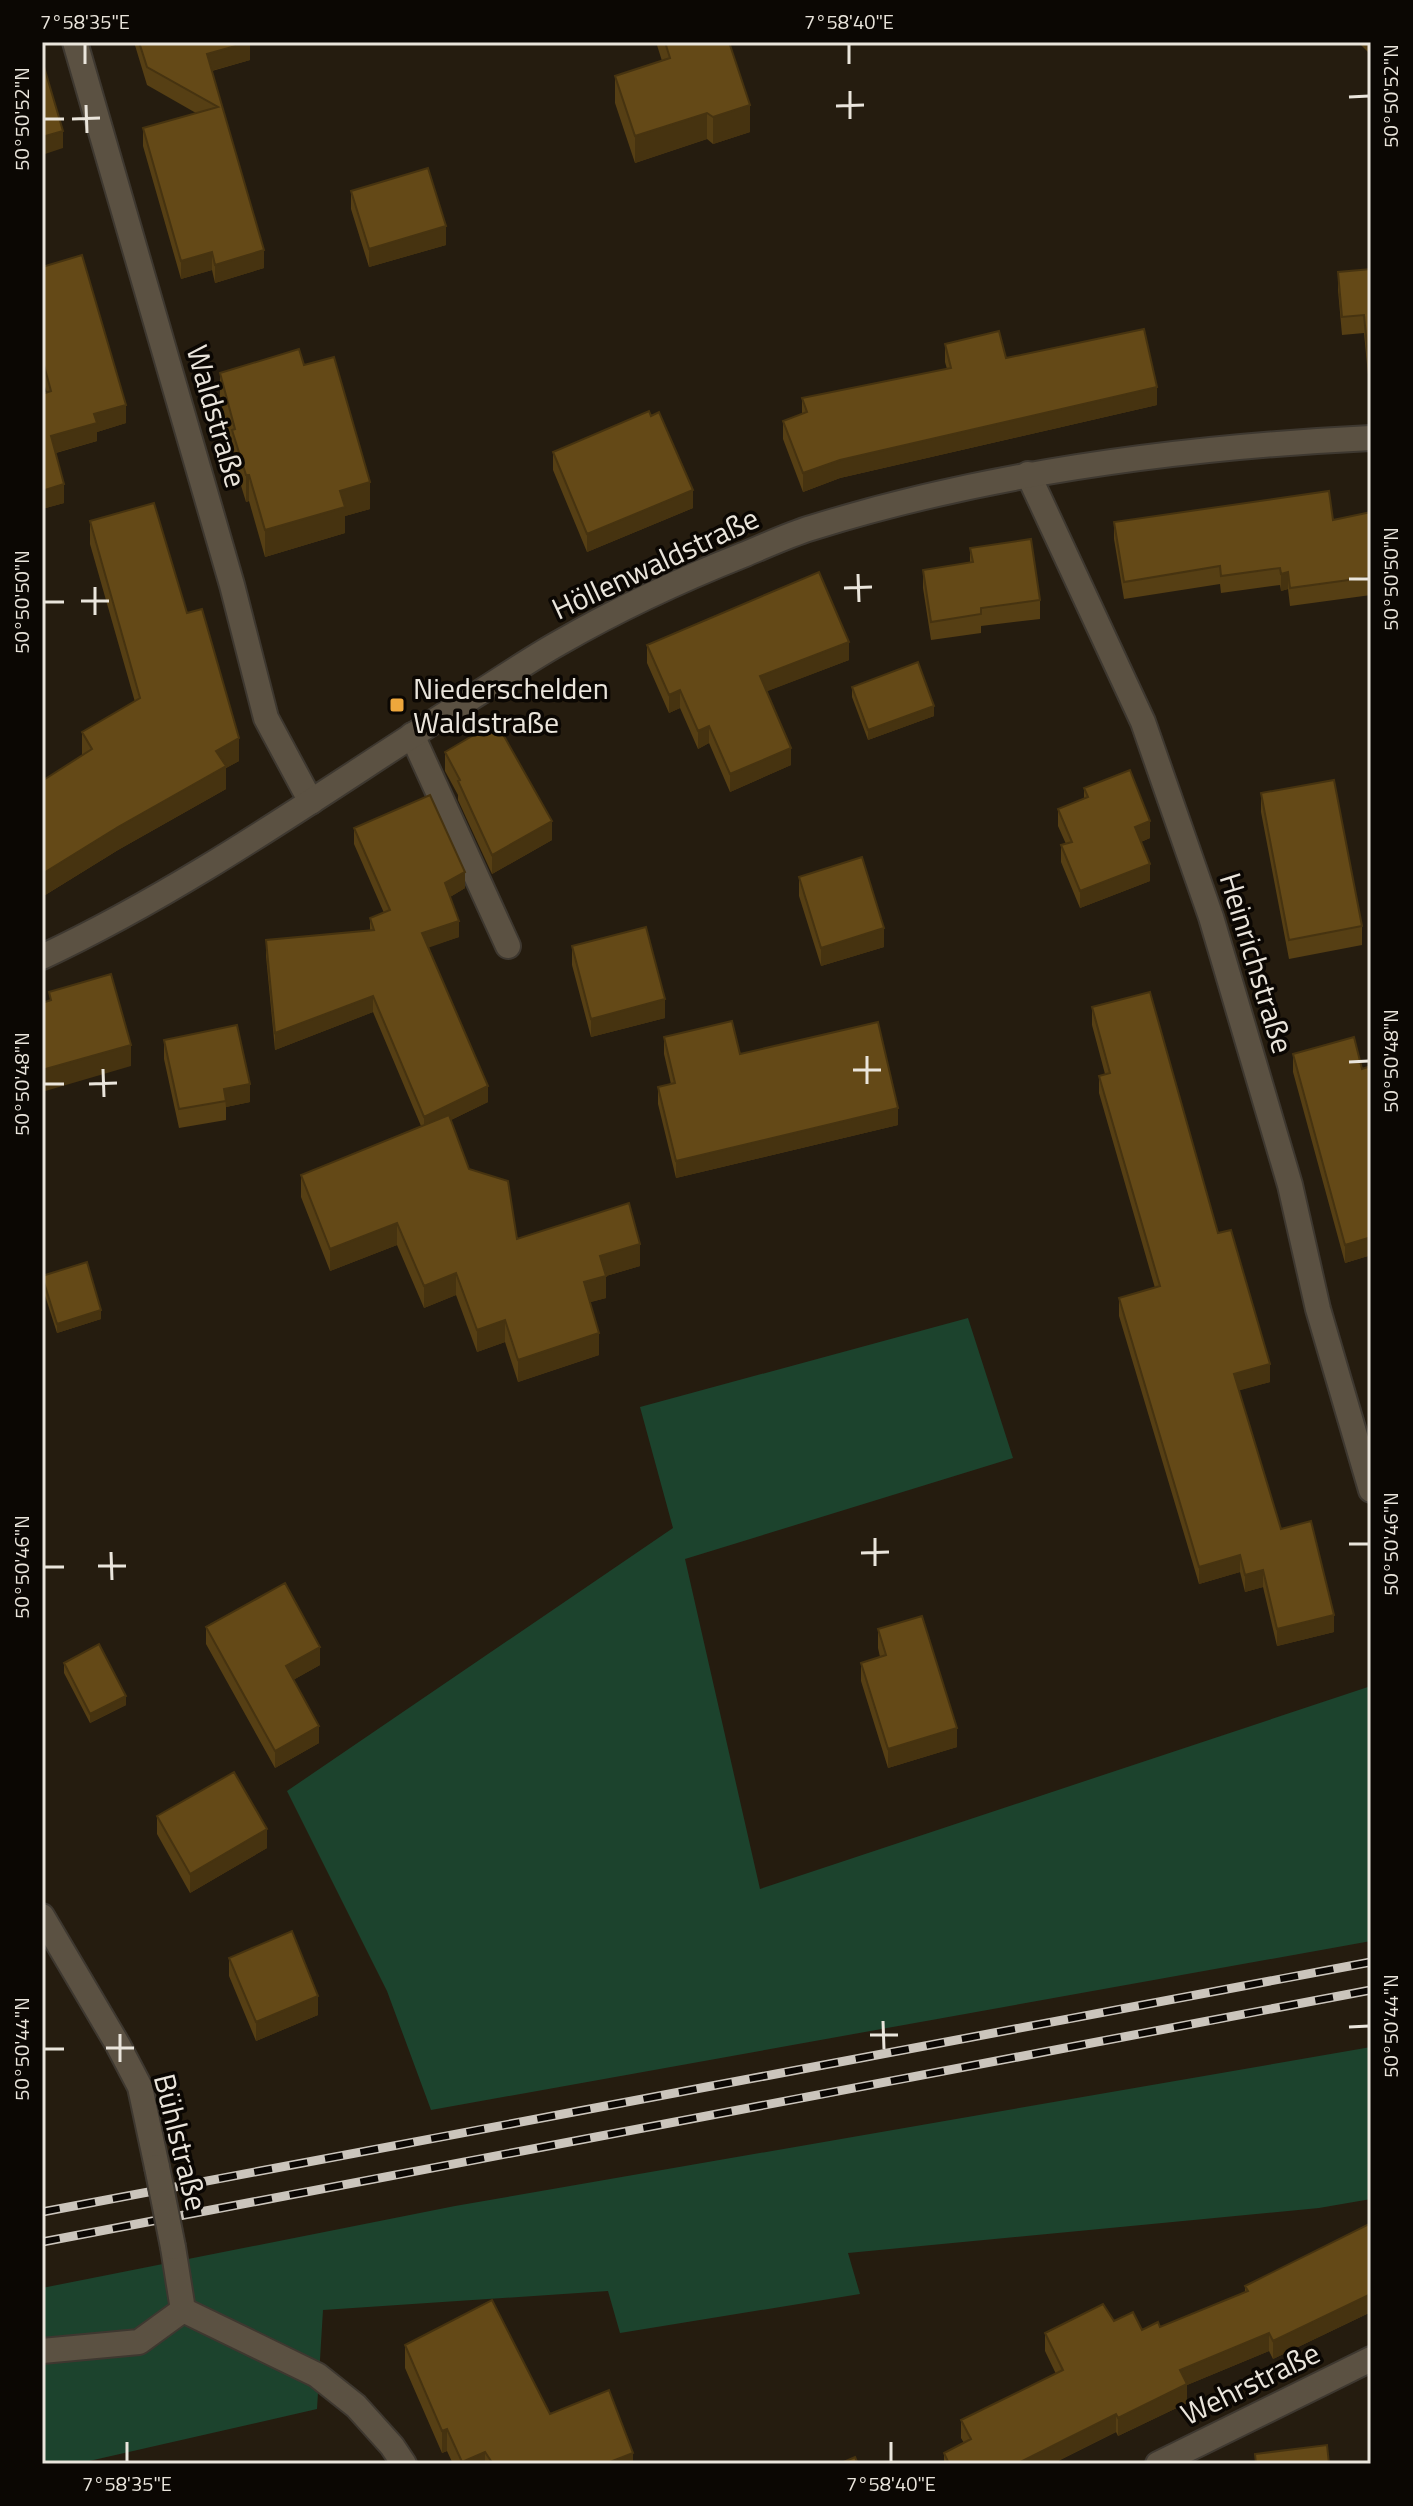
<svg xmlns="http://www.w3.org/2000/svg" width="1413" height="2506" font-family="'Titillium Web',sans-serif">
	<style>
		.green { fill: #1c432d }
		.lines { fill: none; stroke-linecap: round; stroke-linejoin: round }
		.minor-casing { stroke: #3e3830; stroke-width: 28 }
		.tertiary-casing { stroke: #3e3830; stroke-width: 28 }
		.minor { stroke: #5b5142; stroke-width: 24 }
		.tertiary { stroke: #5b5142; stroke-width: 24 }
		.rail-casing { stroke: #cbc5bc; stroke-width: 9 }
		.rail { stroke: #0b0703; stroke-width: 6; stroke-dasharray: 18; stroke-linecap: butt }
		.minor-bridge-casing { stroke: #3e3830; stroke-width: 28; stroke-linecap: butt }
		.minor-bridge { stroke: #5b5142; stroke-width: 24 }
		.wall { fill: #563f14 }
		.shaded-wall { fill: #463310 }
		.building { fill: #644917; stroke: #463310; stroke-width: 2 }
		.ticks { fill: none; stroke: #eae5dc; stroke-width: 3 }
		.poi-dot { fill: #eea73c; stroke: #0b0703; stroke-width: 3 }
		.labels { text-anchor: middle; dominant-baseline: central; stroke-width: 7; stroke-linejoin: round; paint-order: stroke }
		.street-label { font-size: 30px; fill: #eae5dc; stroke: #0b0703 }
		.poi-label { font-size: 30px; fill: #eae5dc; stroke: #0b0703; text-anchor: start }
		.neatline { fill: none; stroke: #eae5dc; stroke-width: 3 }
		.ticks-label { font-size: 20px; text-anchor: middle; fill: #eae5dc }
	</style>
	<rect width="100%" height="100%" fill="#251c0f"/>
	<path class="green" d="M968,1318l45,140 -328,101 75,330 611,-203v255l-940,169 -44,-119 -100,-200 386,-263 -33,-121z
		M1371,2047v152l-52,9 -471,45 12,41 -240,39 -12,-42 -285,19 -6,99 -241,55h-34v-176l413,-82z"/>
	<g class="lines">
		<g class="minor-casing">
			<path id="minor" d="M75,42l157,543 34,133 45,84
				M1028,474l115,248 68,195 79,268 28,124 53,181
				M412,735l96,211
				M42,1916l76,129 22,42 17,80
				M173,2247l10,63
				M183,2310l134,65 39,31 36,40 12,18
				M42,2351l97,-9 44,-32
				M1158,2464l213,-105"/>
		</g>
		<g class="tertiary-casing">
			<path id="tertiary" d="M42,957c149,-70 285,-168 424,-256 31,-19 61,-40 93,-58 59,-34 121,-63 184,-88 22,-9 45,-20 68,-27 179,-56 372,-81 560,-90"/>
		</g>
		<use href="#minor" class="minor"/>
		<use href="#tertiary" class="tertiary"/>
		<g class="rail-casing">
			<path id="rail" d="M42,2212l1329,-250
				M42,2242l1329,-252"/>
		</g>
		<use href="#rail" class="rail"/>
		<g class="minor-bridge-casing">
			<path id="minor-bridge" d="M157,2167l16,80"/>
		</g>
		<use href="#minor-bridge" class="minor-bridge"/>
	</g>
	<path class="wall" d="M134,42h116v18l-38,11 52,197 -49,15 -3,-13 -31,9 -38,-133v-18l53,-15 -49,-28z
		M656,42h73l21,90 -37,12 -6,-5 -72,24 -20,-60v-27l47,-15z
		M1358,42h13v13z
		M351,191l95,54 -77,22 -18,-58z
		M42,267l84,156 -29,9v9l-41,12 8,50 -22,6v-115l5,-1 -5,-16z
		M1371,269v116h-2l-5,-52 -22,2 -4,-45v-18z
		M945,344l61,14 151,47 -317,73 -37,14 -20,-53v-18l19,-7v-16l145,-29 -2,-7z
		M304,365l66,144 -25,7v17l-80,24 -16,-56 -3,1 -14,-46v-12l-12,-44v-27z
		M553,452l140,56 -106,44 -34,-82z
		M1371,512v83l-81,11 -2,-17 -7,2 -1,-6 -59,8 -1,-9 -96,15 -10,-60v-17l219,-2z
		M90,521l97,92 52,148 -13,7v21l-108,61 -76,47v-116l40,-26v-23l53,-30 -45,-158z
		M970,548l70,52v19l-59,7v7l-50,7 -8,-52v-18l47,-8z
		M647,645l202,15 -82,31 24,74 -61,27 -21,-49 -11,6 -18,-41 -11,5 -22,-50z
		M852,687l82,29 -66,24 -16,-43z
		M445,752l107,88 -60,34 -34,-74v-5l-13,-24z
		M1084,788l66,50 -9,4 9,39 -70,27 -19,-46v-17l5,-1 -8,-18v-17l26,-10z
		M1261,793l101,133v19l-73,14 -28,-147z
		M354,828l111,60 -15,9 9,40 -31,10 60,155 -37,18 18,49 48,70 123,27 -34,10v22l-16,4 9,53 -81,27 -13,-40 -28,10 -21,-57 -32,13 -27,-63 -67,26 -29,-74v-22l120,-49 -48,-114 -98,38 -9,-94v-16l104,-10v-12l14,-5 -30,-69z
		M799,877l85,70 -63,19 -22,-70z
		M572,946l93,72 -74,19 -19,-72z
		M1092,1007l126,226 52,149 -31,8 42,139 53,103 -57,14 -14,-59 -18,5 -5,-20 -41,12 -80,-268v-18l36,-10 -56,-195v-17l6,-2 -13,-49z
		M664,1037l76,17 158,71 -222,53 -18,-74v-17l13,-3 -7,-30z
		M164,1040l86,62 -24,5v13l-47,8 -15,-69z
		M1293,1054l69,15 9,-3v211l-3,-21 -23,7 -52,-191z
		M42,1276l59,43 -44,14 -15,-47z
		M206,1627l114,38 -27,15 26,63 -44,25 -69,-124z
		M878,1629l79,118 -69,21 -27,-87v-18l19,-6 -2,-9z
		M64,1663l62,42 -36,18 -26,-50z
		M157,1816l110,32 -77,45 -33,-59z
		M229,1958l89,57 -62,26 -27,-65z
		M1371,2223v89l-98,47 -4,-8 -82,34v18l-69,33 -2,-4 -64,32h-108v-11l20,-10 -3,-5v-18l95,-46 -11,-23v-18l69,-12 28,9 18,-3 85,-35v-6z
		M405,2345l145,69 83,50h-180l-6,-13 -5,2 -37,-85z"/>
	<path class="shaded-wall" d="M250,42v18l-43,12v-18z
		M750,105v27l-37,12v-27z
		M707,113v26l-72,24v-27z
		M63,131v17l-21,7v-18z
		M446,226v19l-77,22v-18z
		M264,250v18l-49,15v-18z
		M212,252v18l-31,9v-18z
		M1157,387v18l-317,73 -37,14v-19l37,-13z
		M126,405v18l-29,9v9l-46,13v-18l43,-22z
		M246,475h3v26l-3,1z
		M370,482v27l-25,7v17l-80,24v-27l75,-39z
		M64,484v19l-22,6v-18z
		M693,490v18l-106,44v-18z
		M1288,572v17l-7,2v-17z
		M849,642v18l-89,34v-18z
		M680,690v18l-11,5v-18z
		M934,706v10l-66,24v-10z
		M709,726v17l-11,6v-18z
		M239,738v23l-13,7v21l-108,61 -76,47v-23l174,-123z
		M791,748v17l-61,27v-18z
		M552,821v19l-60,34v-19z
		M1150,821v17l-15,6v-17z
		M1150,864v17l-70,27v-17z
		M465,872v16l-20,12v-17z
		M459,921v16l-37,13v-17z
		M884,928v19l-63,19v-18z
		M373,996v16l-98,38v-17z
		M665,999v19l-74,19v-18z
		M131,1045v21l-89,26v-22z
		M250,1084v18l-24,5 -2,-18z
		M488,1086v16l-64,31v-16z
		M898,1108v17l-222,53v-17z
		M397,1223v22l-67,26v-22z
		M1368,1238v18l-23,7v-18z
		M640,1244v22l-34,10v22l-22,6v-22l16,-26z
		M456,1273v22l-32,13v-22z
		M101,1310v9l-44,14v-9z
		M505,1320v22l-28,10v-22z
		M599,1333v22l-81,27v-22z
		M1270,1364v18l-36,10v-18z
		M1240,1555v17l-41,12v-17z
		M1263,1570v17l-18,5v-17z
		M1334,1615v17l-57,14v-17z
		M45,1644v17l-3,2v-17z
		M320,1647v18l-34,19v-18z
		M126,1696v9l-36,18v-9z
		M319,1726v17l-44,25v-17z
		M957,1728v19l-69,21v-19z
		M267,1829v19l-77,45v-19z
		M318,1996v19l-62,26v-19z
		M1371,2294v18l-98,47v-18z
		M1269,2333v18l-82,34v18l-69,33v-18l62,-48z
		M1116,2414v18l-64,32h-36z
		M447,2429v22l-5,2v-22z
		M485,2452v12h-23v-2z
		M633,2453v11h-28z"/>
	<path class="building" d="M139,42h111l-43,12 57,196 -49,15 -3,-13 -31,9 -38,-133 75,-21 -71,-40z
		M665,42h64l21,63 -37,12 -6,-4 -72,23 -20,-60 55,-18z
		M42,60l21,71 -21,6z
		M428,168l18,58 -77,23 -18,-58z
		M82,255l44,150 -32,9 3,9 -46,13 13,48 -22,7v-97l9,-3 -9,-33v-91z
		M1371,269v97l-2,1 -5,-52 -22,2 -4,-45z
		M1144,329l13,58 -317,73 -37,13 -20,-52 24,-9 -5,-14 149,-30 -6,-24 54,-13 7,27z
		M299,349l5,16 30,-8 36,125 -30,9 5,16 -80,23 -16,-55h-3l-14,-45 3,-1 -15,-56z
		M649,411l2,5 8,-4 34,78 -106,44 -34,-82z
		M1329,491l4,29 38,-8v65l-81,11 -2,-16 -7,2 -1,-6 -59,8 -1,-10 -96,16 -10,-60z
		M154,503l33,110 15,-4 37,129 -23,13 10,15 -108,61 -76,47v-93l50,-32 -10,-17 58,-34 -50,-177z
		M1031,539l9,61 -59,8v6l-50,8 -8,-52 50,-8 -3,-14z
		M819,572l30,70 -89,34 31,72 -61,26 -21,-48 -11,5 -18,-41 -11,5 -22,-50z
		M918,662l16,44 -66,24 -16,-43z
		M496,722l56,99 -60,34 -34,-74 2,-1 -15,-28z
		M1130,770l20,51 -15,6 15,37 -70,27 -19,-46 11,-3 -14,-33 30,-12 -4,-9z
		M1334,780l28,146 -73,14 -28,-147z
		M430,795l35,77 -20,11 14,38 -37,12 66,153 -64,31 -51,-121 -98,37 -9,-93 108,-10 -4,-12 20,-8 -36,-82z
		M862,857l22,71 -63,20 -22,-71z
		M646,927l19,72 -74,20 -19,-73z
		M111,974l20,71 -89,25v-67l9,-3 -2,-8z
		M1150,992l68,241 13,-3 39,134 -36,10 47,155 30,-8 23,94 -57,14 -14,-59 -18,5 -5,-20 -41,12 -80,-269 41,-12 -61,-210 11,-3 -18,-66z
		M732,1021l8,33 138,-32 20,86 -222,53 -18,-74 17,-4 -11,-46z
		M237,1025l13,59 -26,5 2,12 -47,8 -15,-69z
		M1354,1037l8,32 9,-3v194l-3,-22 -23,7 -52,-191z
		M449,1115l20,54 39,12 9,58 112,-36 11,41 -40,12 6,20 -22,6 15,51 -81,27 -13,-40 -28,10 -21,-57 -32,13 -27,-63 -67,26 -29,-74z
		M87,1262l14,48 -44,14 -15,-48z
		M285,1583l35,64 -34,19 33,60 -44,25 -69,-124z
		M922,1616l35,112 -69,21 -27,-86 25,-8 -8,-26z
		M99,1644l27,52 -36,18 -26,-51z
		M234,1772l33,57 -77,45 -33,-58z
		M292,1931l26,65 -62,26 -27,-64z
		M1371,2223v71l-98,47 -4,-8 -89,37 7,14 -69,34 -2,-4 -100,50h-67l-5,-11 27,-14 -10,-19 102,-50 -18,-37 58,-29 11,17 19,-9 9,18 16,-8 2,5 88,-36 -3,-5z
		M492,2300l58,114 59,-24 24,63 -28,11h-112l-8,-12 -23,10 -15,-33 -5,2 -37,-86z
		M1327,2445l2,19h-73l-1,-10z
		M855,2457l3,7h-19z"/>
	<path class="ticks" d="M85,44v20M849,44v20M850,91v28M1349,97l20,-1M86,105l1,28M836,106l28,-1M44,119h20M72,119l28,-1M858,574l1,28M1349,579h20M95,587v28M844,588l28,-1M81,601h28M44,602h20M867,1056v28M1349,1062l20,-1M103,1069l1,28M853,1070h28M44,1084h20M89,1084l28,-1M875,1538v28M1349,1544h20M111,1552l1,28M861,1553l28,-1M98,1566h28M44,1567h20M883,2021l1,28M1349,2027l20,-1M120,2034v28M870,2035h28M106,2048h28M44,2049h20M127,2442v20M891,2442v20"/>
	<rect class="poi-dot" x="389" y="697" width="16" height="16" rx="4"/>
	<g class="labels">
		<g class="street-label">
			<text transform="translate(217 416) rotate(74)">Waldstraße</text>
			<text transform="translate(655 563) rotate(-25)">Höllenwaldstraße</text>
			<text transform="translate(1257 963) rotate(73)">Heinrichstraße</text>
			<text transform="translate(181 2142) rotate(76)">Bühlstraße</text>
			<text transform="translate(1250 2383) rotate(-26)">Wehrstraße</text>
		</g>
		<g class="poi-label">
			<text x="413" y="688">Niederschelden<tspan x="413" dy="34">Waldstraße</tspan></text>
		</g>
	</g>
	<rect width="1413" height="2506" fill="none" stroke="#0b0703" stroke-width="88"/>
	<rect x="44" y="44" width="1325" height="2418" class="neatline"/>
	<g class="ticks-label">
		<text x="85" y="29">7°58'35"E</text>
		<text x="849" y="29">7°58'40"E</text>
		<text transform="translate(1391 96) rotate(-90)" y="7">50°50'52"N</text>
		<text transform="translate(22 119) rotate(-90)" y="7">50°50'52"N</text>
		<text transform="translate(1391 579) rotate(-90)" y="7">50°50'50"N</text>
		<text transform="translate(22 602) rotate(-90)" y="7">50°50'50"N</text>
		<text transform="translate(1391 1061) rotate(-90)" y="7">50°50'48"N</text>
		<text transform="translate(22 1084) rotate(-90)" y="7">50°50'48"N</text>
		<text transform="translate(1391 1544) rotate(-90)" y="7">50°50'46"N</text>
		<text transform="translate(22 1567) rotate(-90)" y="7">50°50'46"N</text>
		<text transform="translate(1391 2026) rotate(-90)" y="7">50°50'44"N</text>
		<text transform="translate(22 2049) rotate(-90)" y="7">50°50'44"N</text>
		<text x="127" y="2491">7°58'35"E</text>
		<text x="891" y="2491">7°58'40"E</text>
	</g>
</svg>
